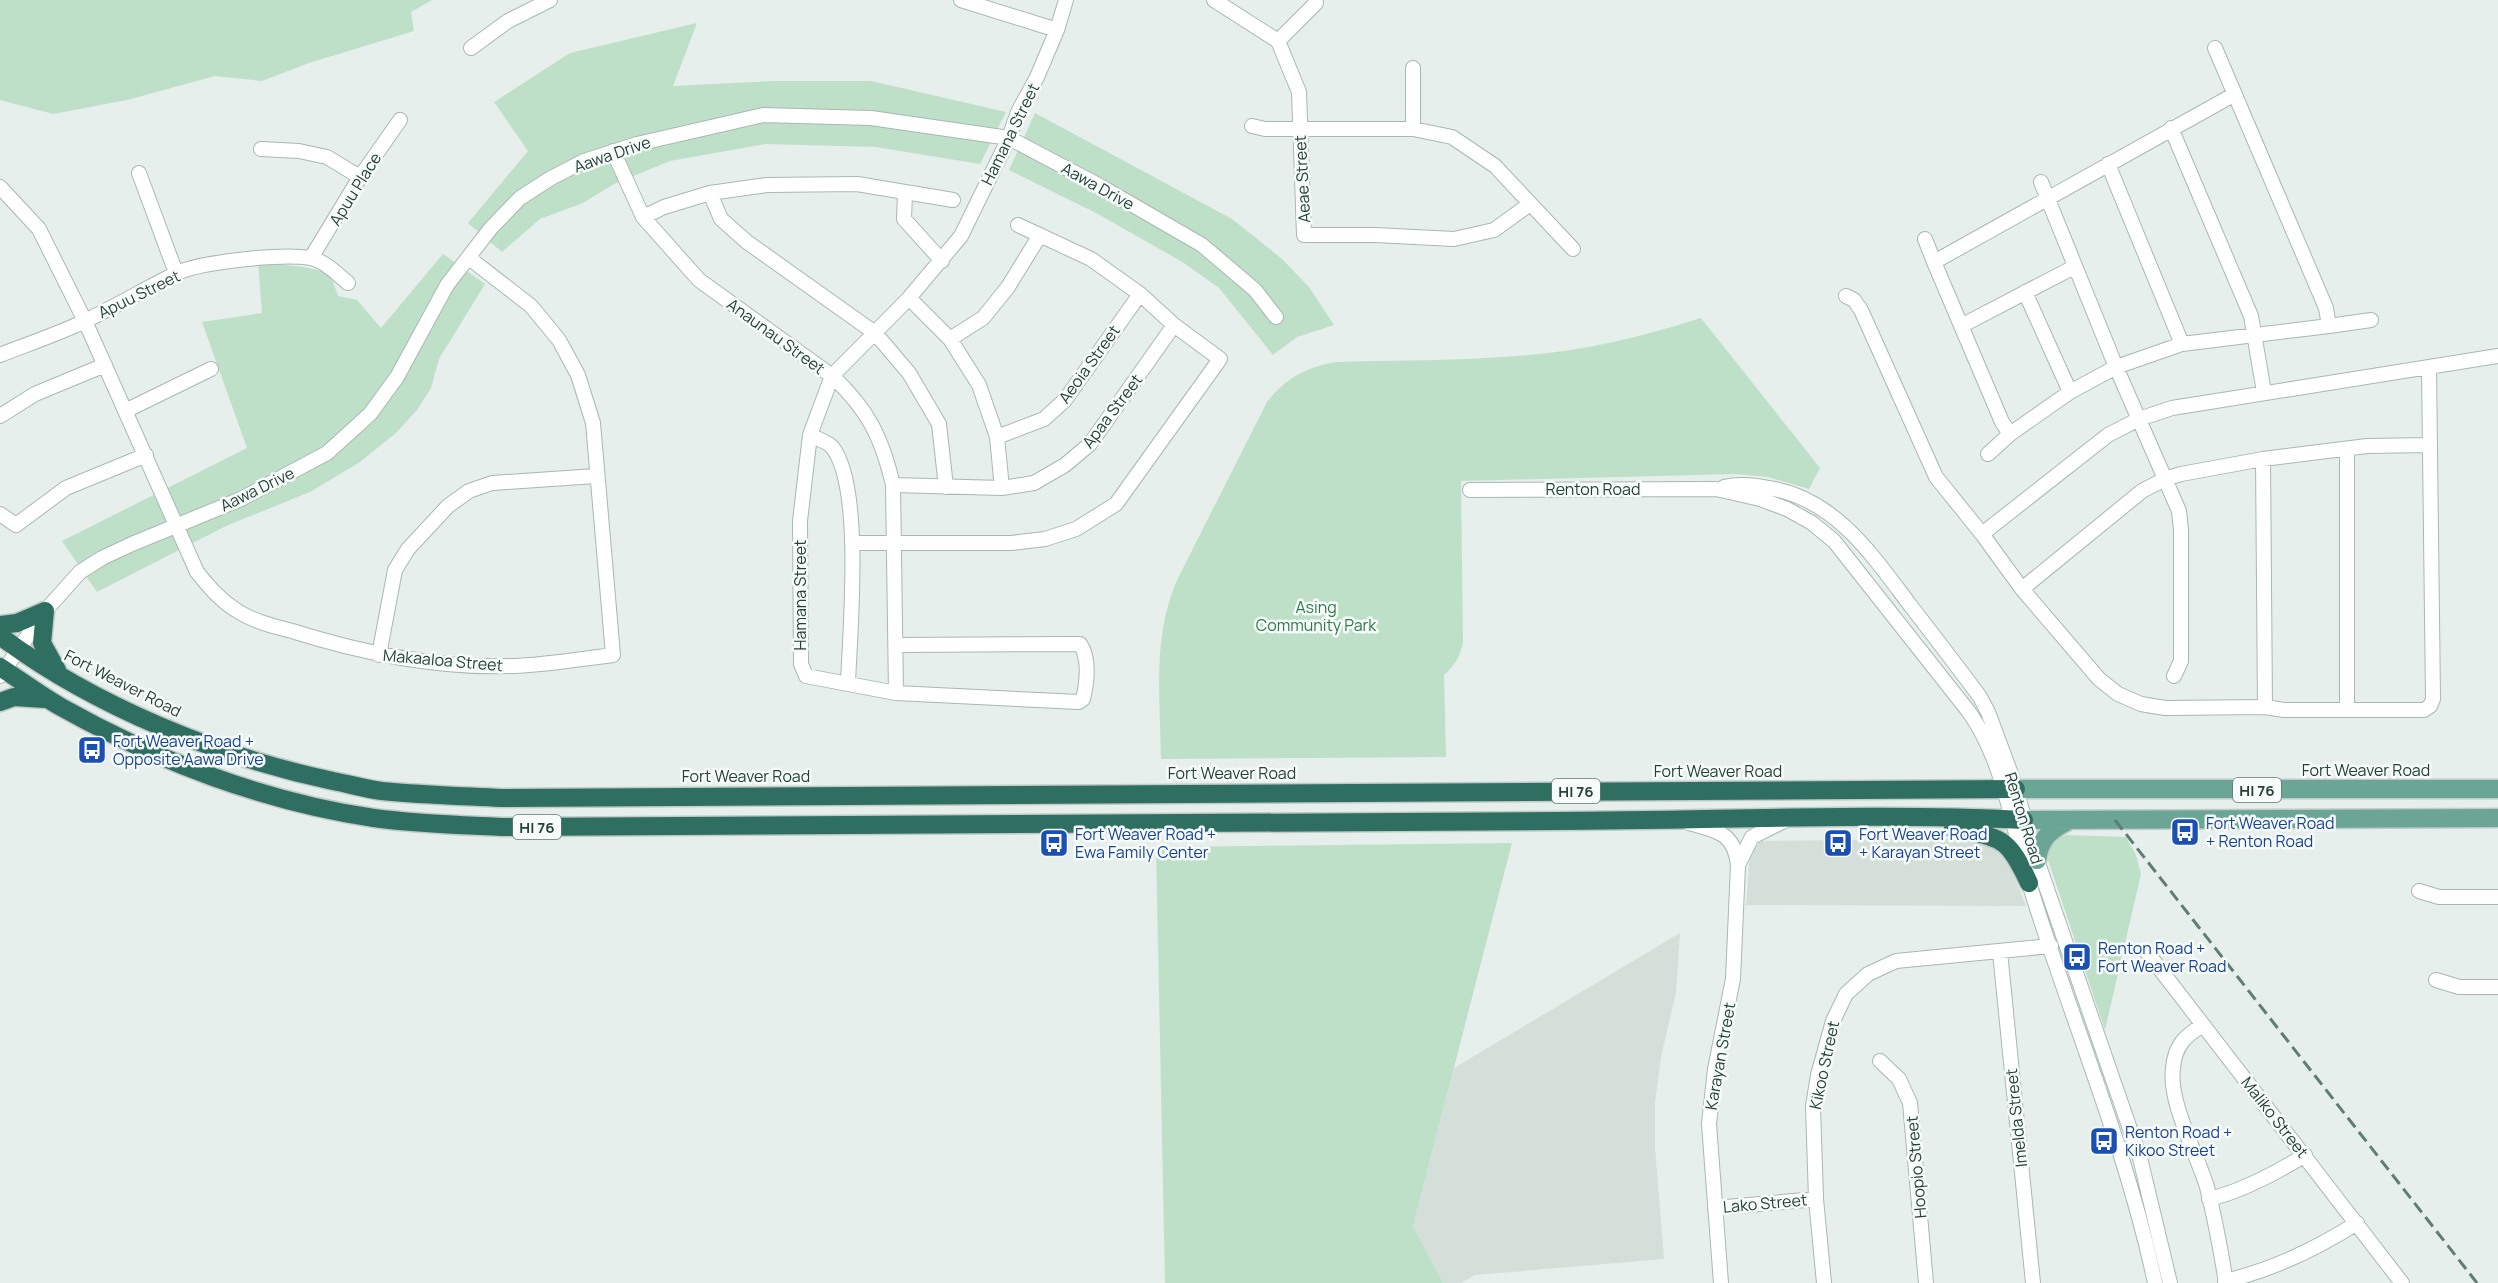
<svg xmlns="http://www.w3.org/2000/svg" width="2498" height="1283" font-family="Manrope,sans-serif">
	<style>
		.built { fill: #d4dfda }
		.green { fill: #bfe0c8 }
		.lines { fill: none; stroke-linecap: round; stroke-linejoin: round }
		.minor-casing { stroke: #a8b8b2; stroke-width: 16 }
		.major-casing { stroke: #c2cac8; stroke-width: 21 }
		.highway-casing { stroke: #c2cac8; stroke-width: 21 }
		.minor { stroke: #fff; stroke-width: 14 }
		.major { stroke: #6aa596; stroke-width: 18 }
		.highway { stroke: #2f6f62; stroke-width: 18 }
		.rail { stroke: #5f7d75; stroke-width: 3; stroke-dasharray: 12 6; stroke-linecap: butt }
		.labels { text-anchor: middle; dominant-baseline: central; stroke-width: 5; stroke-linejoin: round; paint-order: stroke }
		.shield { fill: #f7fbf9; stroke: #637a73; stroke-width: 1.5 }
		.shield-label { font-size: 15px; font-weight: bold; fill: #24423a }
		.street-label { font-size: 16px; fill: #24423a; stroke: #f7fbf9 }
		.park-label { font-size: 16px; fill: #2d7a4b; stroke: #f7fbf9 }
		.transit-label { font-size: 16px; fill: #164399; stroke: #f7fbf9; text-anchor: start }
	</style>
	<rect width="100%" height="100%" fill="#e6efeb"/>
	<path class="built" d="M1973,839l27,11 8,11 18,45 -280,-1 4,-52 6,-9 6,-3z
		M1680,933l-4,59 -15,65 -6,46v44l9,112 -189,16 -14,8h-18l-30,-57 41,-158z"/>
	<path class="green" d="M0,0h432l-21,12 3,19 -105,32 -47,18 -47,-5 -88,24 -74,14 -53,-14z
		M697,23l-24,63 99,-5h99l135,31 -26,52 -104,-17 -111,-3 -95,17 -56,23 -31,19 -43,16 -38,33 -34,-29 60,-72 -34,-49 76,-49z
		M1035,113l197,106 49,39 28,29 25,38 -37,12 -24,18 -54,-67 -35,-25 -86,-49 -89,-44z
		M443,254l42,30 -46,75 -8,29 -14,22 -21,23 -36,29 -50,30 -84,34 -129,66 -35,-51 185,-93 -45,-126 60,-9 -4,-51 45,5 23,5 7,10 5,14 19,4 24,28z
		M1701,318l119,150 -11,21 -41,-12 -33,-3 -274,7 2,161c-2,13 -9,25 -19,33l2,82 -285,2c-1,-62 -9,-126 18,-183l88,-174c19,-24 41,-36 70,-40 60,-2 120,-1 180,-6 63,-4 124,-19 184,-38z
		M2067,835l59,2 10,18 5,19 -36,156 -57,-170c0,-13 7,-22 19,-25z
		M1512,843l-99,383 30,57h-278l-9,-436z"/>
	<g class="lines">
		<g class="minor-casing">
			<path id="minor" d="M961,0l96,30
				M1214,0l64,41 21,51 5,143h71l79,4 40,-9 36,-26
				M1278,41l38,-38
				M471,48l37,-27 42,-21
				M2235,94l-301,168 68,160 8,12 60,-42 46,-25 49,112 16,-5 82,-15
				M1252,126l13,3h148l39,8 43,29 78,83
				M2171,128l80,188 13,76
				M1413,129v-61
				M261,149l38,2 28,6 33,20
				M613,151l30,66 56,63 133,96c36,33 50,62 61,109l3,208
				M2108,164l74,180
				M139,173l37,100
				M2041,182l75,185 66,-23 147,-18 -3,-18 -111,-260
				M0,187l39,42 46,92 112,251c12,15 23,28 39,38 16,11 37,16 56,21 70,22 146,38 221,35 33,-1 67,-7 100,-11l-20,-232 -15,-48 -19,-35 -28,-34 -62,-48
				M710,193l11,26 26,23 128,91 34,40 30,51 7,63
				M905,193l-1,26 38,42
				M643,217l21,-10 46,-14 57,-8 90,-1 96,16
				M1925,239l9,23
				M311,258l49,-81 40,-57
				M2025,292l45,100
				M1846,296l8,4 7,10 75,167 46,57 40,55 120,-98 23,-12 14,32 2,19v131l-7,15
				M909,298l41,41 29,46 18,52 5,51
				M1961,326l113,-59
				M2329,326l42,-6
				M950,339l33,-21 25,-31 32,-52
				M0,355c28,-11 58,-21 85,-34 31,-15 60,-32 90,-47 23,-12 109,-21 135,-16 15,3 27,16 38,25
				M2429,367l4,332 -3,7 -6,4h-140l-19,-3 -2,-248 104,-13 63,-1
				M125,411l86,-42
				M0,416l35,-22 70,-29
				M810,435c7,4 19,7 23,13 30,41 17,182 15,235
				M997,437l47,-18 21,-19 75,-106
				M2347,449v261
				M1988,454l22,-20
				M893,485l109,3 32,-5 31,-18 25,-21 84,-119
				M1724,487c15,-4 30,-2 45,1 67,11 104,68 141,117 24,31 47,61 70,92l8,15 23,62 26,86 103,298 30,125
				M1470,490l246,-1 44,10 27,10 25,14 22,18 135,171c35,50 43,114 60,171 41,134 97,263 126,400
				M0,514l16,11 50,-37 80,-33
				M1982,534l126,-99 31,-16 33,-11 326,-52
				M852,543h159l34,-4 31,-10 40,-25 104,-145 -46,-34 -34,-31 -49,-35 -73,-34
				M2022,589l77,90 19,15 23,10 24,4 100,-1
				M896,645l184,-1c10,14 7,39 3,55l-4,3 -183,-9 -90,-17 -5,-12 -1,-143 10,-86 22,-59 77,-78 52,-62 48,-98 9,-26 19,-35 20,-47 9,-30
				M379,655l16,-85 13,-21 40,-43 21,-15 23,-8 104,-7
				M0,676l45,-65 35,-39 22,-14 30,-14 109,-45 86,-46 43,-39 27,-37 50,-92 44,-57 29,-30 31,-20 33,-17 53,-17 126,-29 108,3 138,20 91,48 102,59 53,45 21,27
				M1689,823c28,8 45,9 49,42l-5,114 -18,90 -6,55 12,159
				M1738,865l14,-28 32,-16
				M2419,891l20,6h59
				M2146,951l256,332
				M2000,952l33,331
				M2436,980l23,7h39
				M2203,1025c-18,11 -28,20 -30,43 -5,33 24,86 34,119 8,32 14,64 19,96
				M1880,1061l19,18 11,24 16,180
				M2209,1199c34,-8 67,-26 96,-44
				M1715,1208l101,-9
				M2225,1281c47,-11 91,-32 132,-58
				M1824,1283l-8,-84 -3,-93 5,-31 15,-54 13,-27 22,-20 28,-13 155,-15"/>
		</g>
		<g class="major-casing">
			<path id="major" d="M2016,789h482
				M2024,820l474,-2
				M2037,860c3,-22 13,-30 33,-40"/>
		</g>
		<g class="highway-casing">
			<path id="highway" d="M45,611l-3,32 15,27
				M0,625l17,-2 28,-12
				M0,636c94,70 219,121 333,145 16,3 33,8 49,10 40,4 80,5 119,7l1515,-9
				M0,667c20,13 40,28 61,40 96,54 204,95 313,111 43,6 85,7 128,9 352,-3 704,-5 1055,-6 155,0 312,-9 467,-1
				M0,702l14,-5 31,2
				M1953,828c49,11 54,7 76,55"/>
		</g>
		<use href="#minor" class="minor"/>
		<use href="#major" class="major"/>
		<use href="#highway" class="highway"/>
		<path class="rail" d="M2115,820l362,463"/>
	</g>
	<defs>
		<g id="bus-square" transform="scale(1.5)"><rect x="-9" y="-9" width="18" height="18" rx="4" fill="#1a4fb4" stroke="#f7fbf9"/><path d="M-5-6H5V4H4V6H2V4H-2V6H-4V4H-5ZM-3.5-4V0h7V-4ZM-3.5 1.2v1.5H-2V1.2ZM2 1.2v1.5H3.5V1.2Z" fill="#fff"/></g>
	</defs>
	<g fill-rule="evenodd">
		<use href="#bus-square" x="92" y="750"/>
		<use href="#bus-square" x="2185" y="832"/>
		<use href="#bus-square" x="1054" y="843"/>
		<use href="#bus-square" x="1838" y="843"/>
		<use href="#bus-square" x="2077" y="957"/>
		<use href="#bus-square" x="2104" y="1141"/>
	</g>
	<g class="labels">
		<g class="shield">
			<rect x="2233" y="778" width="48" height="24" rx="4.5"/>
			<rect x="1552" y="779" width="48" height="24" rx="4.5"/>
			<rect x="513" y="815" width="48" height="24" rx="4.5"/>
		</g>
		<g class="shield-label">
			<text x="2257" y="790">HI 76</text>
			<text x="1576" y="791">HI 76</text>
			<text x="537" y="827">HI 76</text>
		</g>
		<g class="street-label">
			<text transform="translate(1010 134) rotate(-64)">Hamana Street</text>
			<text transform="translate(612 154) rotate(-19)">Aawa Drive</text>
			<text transform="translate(1302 179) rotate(-93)">Aeae Street</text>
			<text transform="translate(1098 186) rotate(29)">Aawa Drive</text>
			<text transform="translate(355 189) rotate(-58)">Apuu Place</text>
			<text transform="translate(139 294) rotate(-26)">Apuu Street</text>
			<text transform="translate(776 336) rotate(36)">Anaunau Street</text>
			<text transform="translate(1089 364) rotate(-54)">Aeoia Street</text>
			<text transform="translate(1112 411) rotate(-53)">Apaa Street</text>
			<text transform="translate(257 489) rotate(-26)">Aawa Drive</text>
			<text x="1593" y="489">Renton Road</text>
			<text transform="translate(800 595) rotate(-90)">Hamana Street</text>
			<text transform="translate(443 660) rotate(5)">Makaaloa Street</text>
			<text transform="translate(123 683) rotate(27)">Fort Weaver Road</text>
			<text x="2366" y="770">Fort Weaver Road</text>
			<text x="1718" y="771">Fort Weaver Road</text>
			<text x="1232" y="773">Fort Weaver Road</text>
			<text x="746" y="776">Fort Weaver Road</text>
			<text transform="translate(2024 818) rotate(73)">Renton Road</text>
			<text transform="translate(1720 1056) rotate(-80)">Karayan Street</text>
			<text transform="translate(1824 1065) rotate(-78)">Kikoo Street</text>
			<text transform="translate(2275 1117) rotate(52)">Maliko Street</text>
			<text transform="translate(2016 1118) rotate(-96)">Imelda Street</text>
			<text transform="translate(1916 1167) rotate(-95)">Hoopio Street</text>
			<text transform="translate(1765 1203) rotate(-5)">Lako Street</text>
		</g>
		<g class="park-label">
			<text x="1316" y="607">Asing<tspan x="1316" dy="18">Community Park</tspan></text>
		</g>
		<g class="transit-label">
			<text x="113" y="741">Fort Weaver Road +<tspan x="113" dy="18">Opposite Aawa Drive</tspan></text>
			<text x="2206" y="823">Fort Weaver Road<tspan x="2206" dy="18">+ Renton Road</tspan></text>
			<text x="1075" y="834">Fort Weaver Road +<tspan x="1075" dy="18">Ewa Family Center</tspan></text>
			<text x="1859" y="834">Fort Weaver Road<tspan x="1859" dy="18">+ Karayan Street</tspan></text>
			<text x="2098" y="948">Renton Road +<tspan x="2098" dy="18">Fort Weaver Road</tspan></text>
			<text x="2125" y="1132">Renton Road +<tspan x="2125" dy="18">Kikoo Street</tspan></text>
		</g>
	</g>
</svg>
